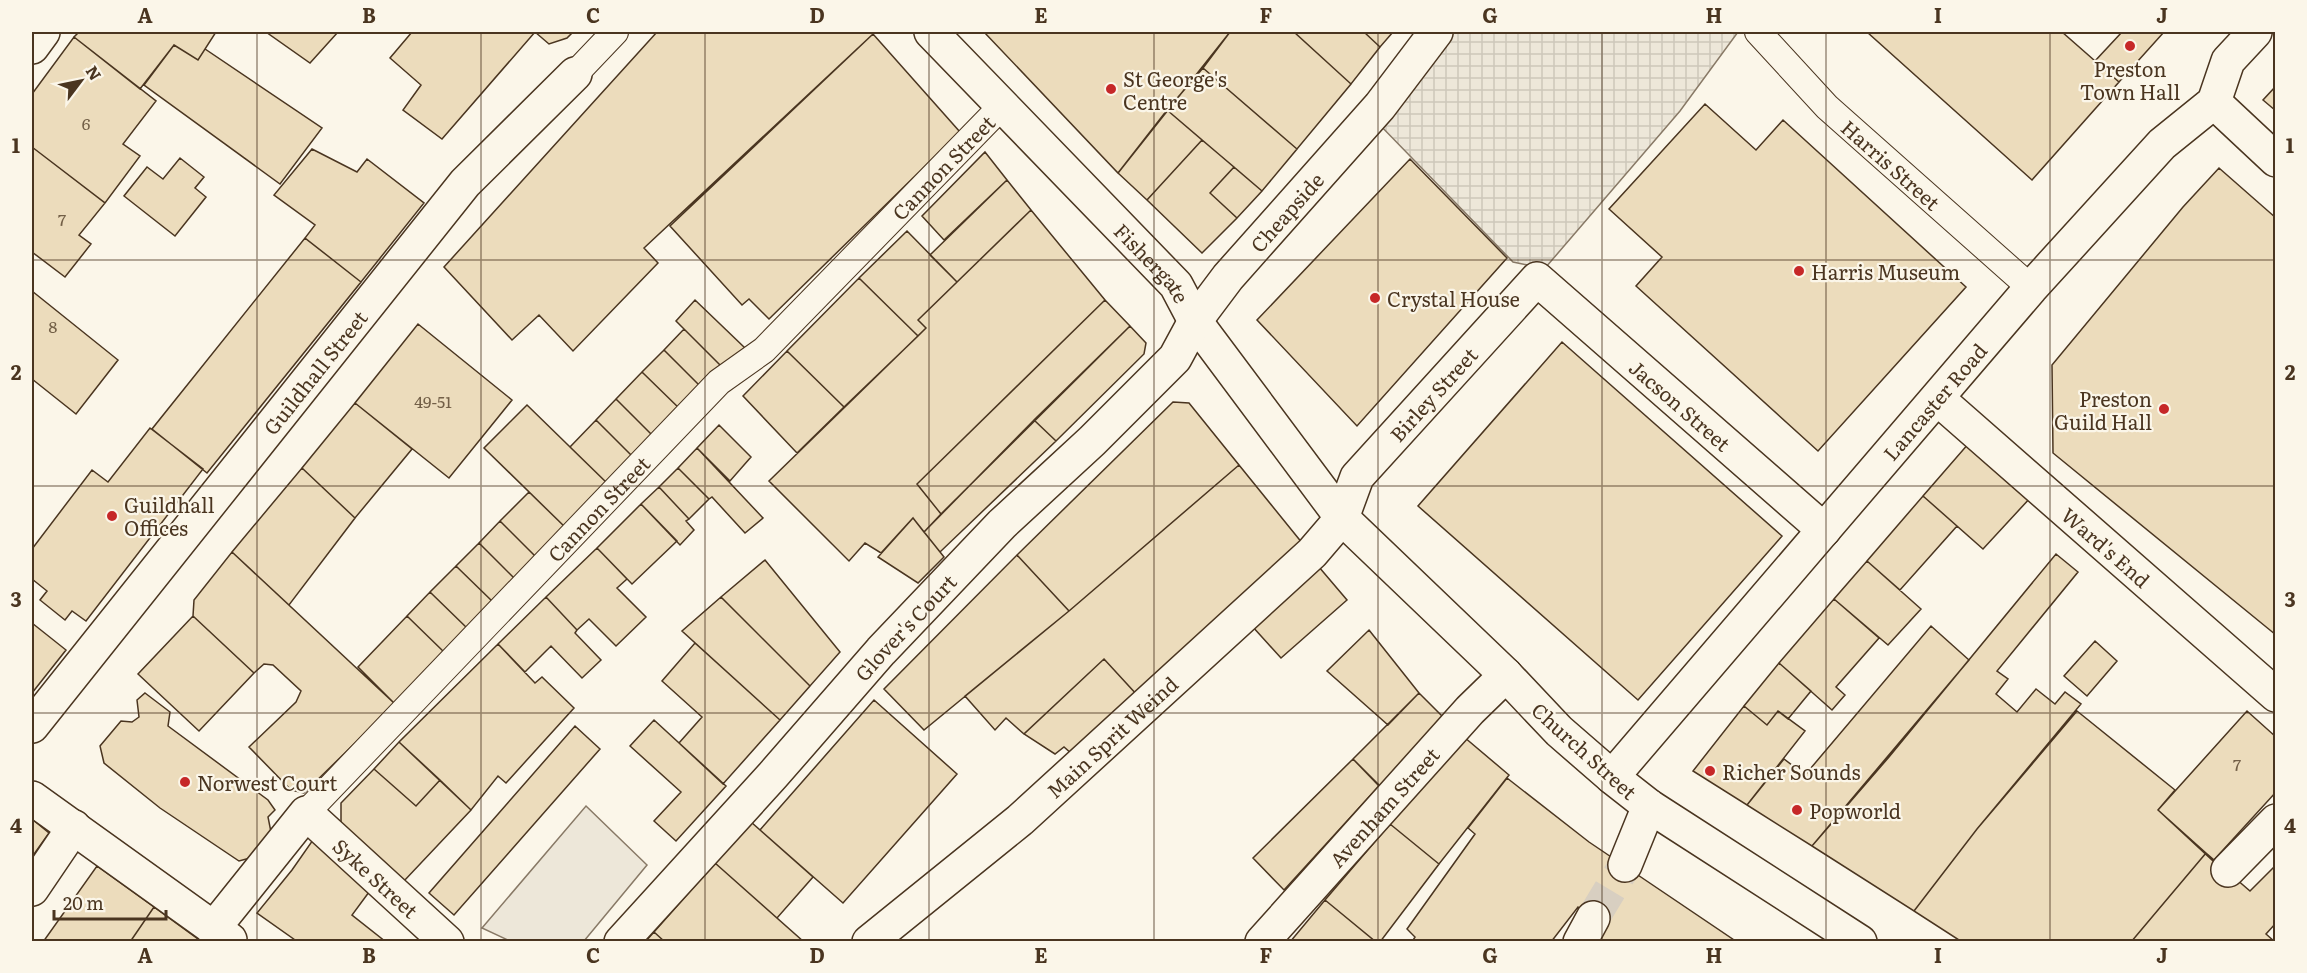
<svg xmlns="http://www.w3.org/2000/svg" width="2307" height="973" font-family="Literata,serif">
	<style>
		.parking { fill: #ede7d9; stroke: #887966; stroke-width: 1.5 }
		.plaza { fill: url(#plaza-grid); stroke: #887966; stroke-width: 1.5 }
		.building { fill: #ecdcbc; stroke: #4a3520; stroke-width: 1.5 }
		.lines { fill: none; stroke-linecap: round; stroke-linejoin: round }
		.minor-tunnel { stroke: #d8cfc1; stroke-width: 33; stroke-dasharray: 33 16; stroke-linecap: butt }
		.pedestrian-casing { stroke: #4a3520; stroke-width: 28 }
		.minor-casing { stroke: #4a3520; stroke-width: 36 }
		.tertiary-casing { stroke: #4a3520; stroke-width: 36 }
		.pedestrian { stroke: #fbf6e9; stroke-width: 26 }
		.minor { stroke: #fbf6e9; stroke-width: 33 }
		.tertiary { stroke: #fbf6e9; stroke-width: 33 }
		.grid { fill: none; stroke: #4a3520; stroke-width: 1.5; stroke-opacity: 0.55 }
		.poi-dot { fill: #c62828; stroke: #fbf6e9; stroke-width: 2 }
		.labels { text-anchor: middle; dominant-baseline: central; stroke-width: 4.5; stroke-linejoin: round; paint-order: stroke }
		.number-label { font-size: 16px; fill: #725f47 }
		.poi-label { font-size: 20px; fill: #4a3520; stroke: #fbf6e9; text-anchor: start }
		.street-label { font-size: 20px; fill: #4a3520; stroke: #fbf6e9 }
		.neatline { fill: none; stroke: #4a3520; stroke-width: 2 }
		.grid-label { font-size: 20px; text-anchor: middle; font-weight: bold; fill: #4a3520 }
	</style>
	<defs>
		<pattern id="plaza-grid" width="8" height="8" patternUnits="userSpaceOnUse" patternTransform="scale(1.5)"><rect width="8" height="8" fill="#ede7d9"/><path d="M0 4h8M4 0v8" fill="none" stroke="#cdc7ba"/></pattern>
	</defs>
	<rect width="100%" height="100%" fill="#fbf6e9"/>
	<path class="parking" d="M586,806l61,59 -63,76h-74l-28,-13z"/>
	<path class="plaza" d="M1451,32h287l-58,79 -134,156 -5,-4 -9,3 -19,-4 -137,-141z"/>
	<path class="building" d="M79,32h137l-18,28 -24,-15 -34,44 -66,-52z
		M266,32h72l-28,31z
		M412,32h161l-6,6 -18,6 -14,-12 -93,107 -39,-29 18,-25 -31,-27z
		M657,32h214l2,2 -229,214 14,15 -85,88 -34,-36 -27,25 -68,-73z
		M984,32h246l-112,141z
		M1230,32h64l57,52 -54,65 -94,-81z
		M1294,32h70l16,15 -29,37z
		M1364,32h29l-13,15z
		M1867,32h195l57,50 -87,98z
		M2122,32h42l-45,50 -24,-21z
		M873,34l87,98 -191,187 -20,-20 -7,6 -72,-79z
		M74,37l82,64 -33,43 17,12 -35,47 -73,-56v-53z
		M174,45l24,15 7,-11 117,79 -42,56 -136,-99z
		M1203,68l94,81 -35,42 -95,-81z
		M2276,86v25l-13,-11z
		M1705,104l51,46 27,-30 183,167 -148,164 -182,-165 26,-29 -53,-48z
		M1167,110l35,30 -55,60 -29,-27z
		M1202,140l32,27 -24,26 27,25 -35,35 -55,-53z
		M32,147l73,56 -26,32 12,9 -26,33 -33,-25z
		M312,149l45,23 10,-13 57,44 -63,79 -56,-44 10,-13 -41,-30z
		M985,152l22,28 -63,60 -22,-24z
		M180,158l24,19 -9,11 11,9 -31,39 -51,-40 23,-29 16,12z
		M1410,159l97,99 -150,168 -100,-106z
		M1234,167l28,24 -25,27 -27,-25z
		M2219,168l57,50v417l-223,-182 -1,-88 131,-158z
		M1007,180l24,30 -74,72 -27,-27z
		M1031,210l74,90 -188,184 24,30 -17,18 -11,-14 -32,35 -16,-10 -16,18 -80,-80 157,-153 -8,-8z
		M907,231l50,51 -39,38 8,8 -8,8 -59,-58z
		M305,238l56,44 -154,191 -55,-44z
		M859,278l59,58 -74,71 -57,-56z
		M32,291l86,69 -42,54 -44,-35z
		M695,300l50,48 -21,21 -48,-48z
		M1105,300l25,26 -189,188 -24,-30z
		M418,324l94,76 -63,78 -94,-75z
		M1130,326l16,17 -2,11 -88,87 -22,-21z
		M684,329l40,40 -20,21 -40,-40z
		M1562,342l220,194 -144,164 -220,-194z
		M664,350l40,40 -21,22 -41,-40z
		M787,351l57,56 -47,46 -54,-57z
		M642,372l41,40 -27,27 -40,-40z
		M616,399l40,40 -20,21 -40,-40z
		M1173,402l16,1 50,62 -170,146 -52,-56z
		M355,403l57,46 -57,69 -53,-50z
		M527,405l82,80 -42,44 -83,-81z
		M596,420l40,40 -27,25 -39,-38z
		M1034,420l22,21 -116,111 -16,-20z
		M719,425l32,32 -21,24 -33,-33z
		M150,428l53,41 -117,152 -14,-10 -7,9 -25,-20 7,-9 -15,-12v-30l60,-79 16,12z
		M1969,443l62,54 -48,52 -60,-53z
		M697,448l66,70 -18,15 -33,-36 -3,2 -31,-31z
		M1239,465l68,84 -169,147 -34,-37 -80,75 -18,-16 -11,12 -30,-34 104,-85z
		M302,468l53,50 -66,87 -57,-53z
		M678,468l31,31 -20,20 -30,-32z
		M659,487l30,32 -3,2 8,9 -14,15 -39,-41z
		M529,492l38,37 -30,29 -37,-37z
		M1923,496l34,30 -57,64 -33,-29z
		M641,504l36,37 -45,43 -35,-36z
		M913,518l31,39 -26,26 -40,-26z
		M500,521l37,37 -21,22 -37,-37z
		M479,543l37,37 -22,23 -38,-37z
		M597,548l30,31 -10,9 29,29 -30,29 -27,-27 -12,11 -31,-33z
		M232,552l163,152 -91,89 -13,-3 -42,-43 47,-45 5,-11 -28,-26 -9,-1 -10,9 -61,-57 1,-16z
		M2056,554l22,18 -81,99 11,8 -12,15 21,18 19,-23 19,15 10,-12 16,12 -104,125 -63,82 -102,-65 77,-89z
		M1017,555l52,56 -145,119 -40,-41z
		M765,560l75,92 -30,34 -89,-89z
		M1313,560l34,40 -66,58 -29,-32z
		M1867,561l54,48 -33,36 -54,-46z
		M456,566l38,37 -26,26 -38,-37z
		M430,592l38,37 -23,24 -38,-37z
		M546,597l31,33 -2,3 26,27 -19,18 -31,-32 -26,26 -27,-28z
		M721,597l89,89 -30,34 -98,-89z
		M1834,599l45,39 -43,49 9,8 -13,15 -53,-47z
		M193,616l61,57 -55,58 -61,-57z
		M407,616l38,37 -50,51 -37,-37z
		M32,623l34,27 -34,43z
		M1931,626l38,34 -157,186 -65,-41 37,-46 21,16z
		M1369,630l50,63 -31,32 -61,-54z
		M2095,641l22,20 -30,35 -23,-20z
		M695,643l85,77 -57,64 -44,-41 23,-26 -40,-36z
		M498,644l37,39 7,-6 32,31 -68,75 -8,-7 -27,34 -72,-68z
		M1104,659l34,37 -66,58 -8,-7 -9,7 -31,-20z
		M1779,663l32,28 -23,28 -10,-8 -11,14 -23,-19z
		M145,693l25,19 -2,14 100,74 7,10 -7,7 3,15 -21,26 -11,3 -79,-53 -56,-45 -4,-17 21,-25 11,1 7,-5 -2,-17z
		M1419,693l28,28 -66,66 -28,-28z
		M874,700l83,74 -114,129 -83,-73z
		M1744,706l23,19 11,-14 27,20 -58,74 -54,-34z
		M2077,711l98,79 -17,20 48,43 -75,89h-169l-48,-31 63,-82z
		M2247,711l29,26v55l-63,69 -55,-51z
		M654,720l72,66 -50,55 -22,-20 27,-29 -51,-46z
		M575,726l25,23 -146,166 -25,-22z
		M1464,737l45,38 -70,89 -49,-40z
		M399,742l41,38 -24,26 -42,-37z
		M1353,759l26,27 -95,104 -31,-32z
		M374,769l42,37 24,-26 31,30 -67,71 -63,-55v-23z
		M1507,778l82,64 148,100h-148l-1,-27 -10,-8 -27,35h-139l3,-5 -8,-8 68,-95 -7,-6z
		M32,819l17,14 -17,24z
		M751,822l62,55 -36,41 -62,-55z
		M1390,824l49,40 -59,78h-4l-51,-42z
		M315,837l57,51 -20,27 34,27h-88l-41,-29 35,-43z
		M2206,853l44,38 26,-26v58l-10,11 9,8h-144z
		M715,863l89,79h-139l-11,-10z
		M97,866l57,41 -24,35h-87z
		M1325,900l51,42h-86z
		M154,907l48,35h-72z
		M654,932l11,10h-20z"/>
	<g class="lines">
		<path class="minor-tunnel" d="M1593,918l32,-53"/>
		<g class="pedestrian-casing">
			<g id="pedestrian">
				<path id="s1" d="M1758,32l69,75 204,181"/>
				<path d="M575,74l40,-42"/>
				<path id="s2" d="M306,813l413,-431 45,-32 238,-244"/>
			</g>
		</g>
		<g class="minor-casing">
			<g id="minor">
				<path id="s3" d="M931,32l245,253 19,36 147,197 164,157 53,56 53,46 419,-489 131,-144 52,-42 14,-41 27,-29"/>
				<path d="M32,47l11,-15"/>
				<path d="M2214,102l62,58"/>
				<path id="s4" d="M1938,399l338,296"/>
				<path id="s5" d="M32,726l433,-543 110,-109"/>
				<path d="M32,798l198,142"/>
				<path d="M1625,865l24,-59"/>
				<path d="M2228,870l48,-49"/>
				<path d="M32,889l42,-62"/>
				<path id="s6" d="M213,929l93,-116 141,129"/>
				<path id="s7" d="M621,942l152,-167 108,-124 121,-127 90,-83 83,-83 20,-37 33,-44 152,-171 56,-74"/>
				<path id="s8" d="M869,942l151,-122 292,-267 30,-35 15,-41 180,-198 287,251"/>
				<path id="s9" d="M1262,942l208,-232 36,-35"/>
				<path d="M1580,942l13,-24"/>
			</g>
		</g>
		<g class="tertiary-casing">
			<path id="tertiary" d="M1612,777l37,29 211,136"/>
		</g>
		<use href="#pedestrian" class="pedestrian"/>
		<use href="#minor" class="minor"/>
		<use href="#tertiary" class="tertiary"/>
	</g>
	<path class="grid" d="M257,32v910M481,32v910M705,32v910M929,32v910M1154,32v910M1378,32v910M1602,32v910M1826,32v910M2050,32v910M32,260h2244M32,486h2244M32,713h2244"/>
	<g class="poi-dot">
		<circle cx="2130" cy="46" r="6"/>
		<circle cx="1111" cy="89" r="6"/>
		<circle cx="1799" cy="271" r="6"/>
		<circle cx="1375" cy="298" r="6"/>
		<circle cx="2164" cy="409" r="6"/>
		<circle cx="112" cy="516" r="6"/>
		<circle cx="1710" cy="771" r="6"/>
		<circle cx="185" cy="782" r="6"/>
		<circle cx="1797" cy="810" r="6"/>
	</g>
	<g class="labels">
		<g class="number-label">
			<text x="86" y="123">6</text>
			<text x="62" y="219">7</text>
			<text x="53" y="326">8</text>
			<text x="433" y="401">49-51</text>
			<text x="2237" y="764">7</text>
		</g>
		<g class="poi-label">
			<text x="2130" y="68" text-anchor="middle">Preston<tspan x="2130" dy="23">Town Hall</tspan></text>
			<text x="1123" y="78">St George's<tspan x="1123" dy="23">Centre</tspan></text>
			<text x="1811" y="271">Harris Museum</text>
			<text x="1387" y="298">Crystal House</text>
			<text x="2152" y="398" text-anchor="end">Preston<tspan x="2152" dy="23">Guild Hall</tspan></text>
			<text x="124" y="504">Guildhall<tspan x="124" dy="23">Offices</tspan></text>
			<text x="1722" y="771">Richer Sounds</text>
			<text x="197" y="782">Norwest Court</text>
			<text x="1809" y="810">Popworld</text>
		</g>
		<g class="street-label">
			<text stroke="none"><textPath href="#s1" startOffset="188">Harris Street</textPath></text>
			<text stroke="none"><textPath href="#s2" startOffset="908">Cannon Street</textPath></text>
			<text stroke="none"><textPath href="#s7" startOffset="990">Cheapside</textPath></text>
			<text stroke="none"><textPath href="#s3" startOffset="320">Fishergate</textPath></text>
			<text stroke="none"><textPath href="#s5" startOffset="453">Guildhall Street</textPath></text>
			<text stroke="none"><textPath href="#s8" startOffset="792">Birley Street</textPath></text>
			<text stroke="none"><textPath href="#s3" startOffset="1508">Lancaster Road</textPath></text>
			<text stroke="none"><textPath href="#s8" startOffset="1138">Jacson Street</textPath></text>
			<text stroke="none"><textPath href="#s2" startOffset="422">Cannon Street</textPath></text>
			<text stroke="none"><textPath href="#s4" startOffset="224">Ward's End</textPath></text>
			<text stroke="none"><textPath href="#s7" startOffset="424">Glover's Court</textPath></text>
			<text stroke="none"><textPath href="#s8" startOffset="318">Main Sprit Weind</textPath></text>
			<text transform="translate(1585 750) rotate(42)">Church Street</text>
			<text stroke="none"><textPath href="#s9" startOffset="182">Avenham Street</textPath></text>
			<text stroke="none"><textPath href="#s6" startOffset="244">Syke Street</textPath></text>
		</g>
	</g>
	<rect width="2307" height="973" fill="none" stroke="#fbf6e9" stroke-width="66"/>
	<g transform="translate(81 81) rotate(58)" stroke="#fbf6e9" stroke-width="4.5" paint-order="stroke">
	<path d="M0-4.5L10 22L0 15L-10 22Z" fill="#4a3520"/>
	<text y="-9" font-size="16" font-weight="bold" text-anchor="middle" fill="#4a3520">N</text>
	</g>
	<path d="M54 910v9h112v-9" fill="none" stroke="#4a3520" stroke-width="3"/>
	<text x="63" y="910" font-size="18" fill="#4a3520" stroke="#fbf6e9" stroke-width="4.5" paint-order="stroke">20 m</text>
	<rect x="33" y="33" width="2241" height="907" class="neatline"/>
	<g class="grid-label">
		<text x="145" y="23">A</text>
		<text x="369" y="23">B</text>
		<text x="593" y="23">C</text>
		<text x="817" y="23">D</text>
		<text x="1041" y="23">E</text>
		<text x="1266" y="23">F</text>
		<text x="1490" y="23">G</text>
		<text x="1714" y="23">H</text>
		<text x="1938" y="23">I</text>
		<text x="2162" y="23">J</text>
		<text x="16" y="153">1</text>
		<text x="2290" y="153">1</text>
		<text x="16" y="380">2</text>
		<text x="2290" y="380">2</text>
		<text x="16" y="607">3</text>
		<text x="2290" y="607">3</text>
		<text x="16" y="833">4</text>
		<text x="2290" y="833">4</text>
		<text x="145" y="963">A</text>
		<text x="369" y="963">B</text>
		<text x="593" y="963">C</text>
		<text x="817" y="963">D</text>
		<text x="1041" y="963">E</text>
		<text x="1266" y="963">F</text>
		<text x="1490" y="963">G</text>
		<text x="1714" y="963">H</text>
		<text x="1938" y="963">I</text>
		<text x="2162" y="963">J</text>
	</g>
</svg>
